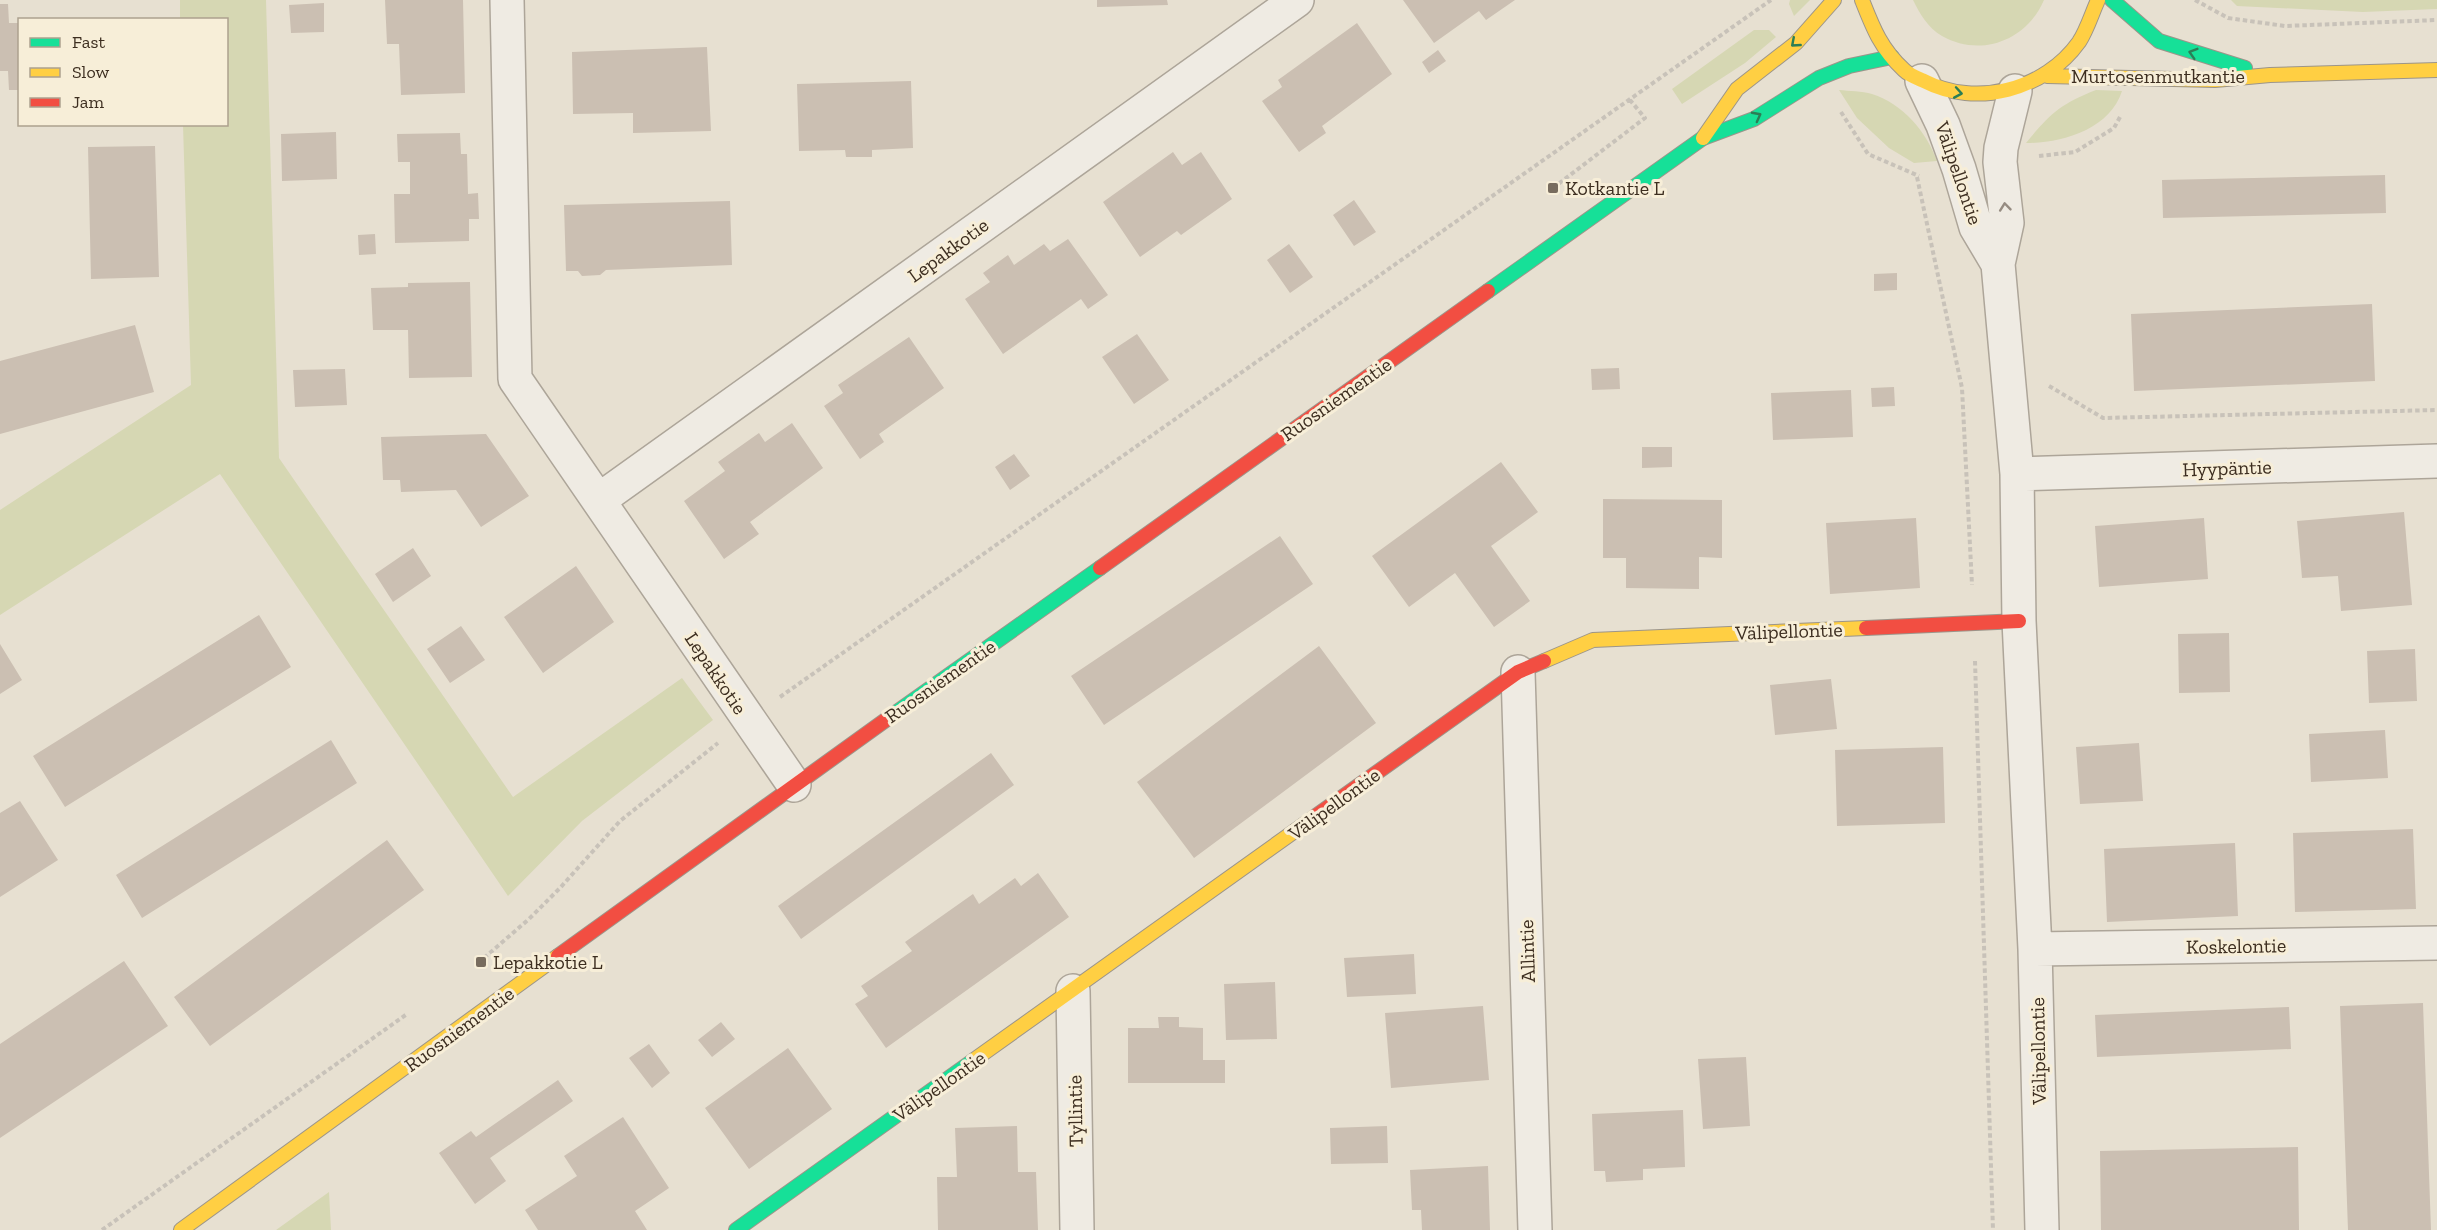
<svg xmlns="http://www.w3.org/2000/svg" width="2437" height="1230" font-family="'Zilla Slab',serif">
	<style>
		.green { fill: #d6d7b3 }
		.building { fill: #cbbfb2 }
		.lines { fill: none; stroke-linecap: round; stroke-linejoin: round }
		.street-casing { stroke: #ada599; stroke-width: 36 }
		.fast-casing { stroke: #9c958a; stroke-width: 16 }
		.slow-casing { stroke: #9c958a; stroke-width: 16 }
		.jam-casing { stroke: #9c958a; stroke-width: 16 }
		.path { stroke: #c8c2b9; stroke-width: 4; stroke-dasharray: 4.5 3; stroke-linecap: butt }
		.street { stroke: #efebe3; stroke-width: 33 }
		.fast { stroke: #16e098; stroke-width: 14 }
		.slow { stroke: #ffcf43; stroke-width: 14 }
		.jam { stroke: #f24e42; stroke-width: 14 }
		.oneway { stroke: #2b7e56 }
		.oneway2 { stroke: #968c82 }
		.poi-dot { fill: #786c5e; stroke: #f7eed8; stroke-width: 2 }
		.labels { text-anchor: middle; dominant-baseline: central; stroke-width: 6; stroke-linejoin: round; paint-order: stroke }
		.street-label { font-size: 20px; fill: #3d2e20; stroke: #f7eed8 }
		.poi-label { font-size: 20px; fill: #3d2e20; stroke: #f7eed8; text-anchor: start }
	</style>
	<rect width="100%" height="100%" fill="#e7e0d1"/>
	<path class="green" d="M180,0h86l13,458 234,339 169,-119 31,42 -131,101 -74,75 -288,-422 -220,141v-105l191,-125 -8,-260 43,-1v-104l-46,-1z
		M1790,0h20l-16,16 -5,-12z
		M1913,0h131c-17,40 -63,58 -102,36 -14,-8 -22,-22 -29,-36z
		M2231,0h206v9l-74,3 -126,-6z
		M1754,30h15l7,7 -31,26 -63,41 -10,-15z
		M1839,90c10,1 23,1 33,4 31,10 54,37 65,67l-23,2 -25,-15 -32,-30z
		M2096,90l26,1c-12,38 -59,52 -96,52 24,-29 34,-39 70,-53z
		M329,1192l2,38h-55z"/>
	<path class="building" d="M385,0h78l2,93 -64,2 -2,-51h-12z
		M1097,0h70l1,5 -71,2z
		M1403,0h112l-29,20 -7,-9 -45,32z
		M324,3v29l-33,1 -2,-28z
		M0,4h8l1,19h11v67h-11l-1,-19h-8z
		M1357,23l35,51 -70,52 4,7 -27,19 -37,-51 20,-14 -4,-7z
		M707,47l4,84 -78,2v-20l-60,1 -1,-62z
		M1438,50l8,11 -17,12 -7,-11z
		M911,81l2,67 -41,2v7h-26l-1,-7 -46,1 -2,-67z
		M336,132l1,47 -55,2 -1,-47z
		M460,133l1,21h6l1,40 10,-1 1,26h-10v22l-74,2 -1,-49h16v-32h-12l-1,-28z
		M155,146l4,131 -68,2 -3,-132z
		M1173,152l9,13 19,-13 31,47 -51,36 -4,-4 -37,26 -37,-55z
		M2385,175l1,38 -223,5 -1,-38z
		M1354,200l22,32 -22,14 -21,-31z
		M730,201l2,64 -126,5 -6,5 -18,1 -4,-5h-12l-2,-66z
		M375,234l1,20 -17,1 -1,-20z
		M1068,239l40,56 -20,14 -7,-10 -78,55 -38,-55 25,-17 -7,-9 25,-18 6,10 30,-21 6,7z
		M1289,244l24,33 -23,16 -23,-33z
		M1897,273v17l-23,1v-17z
		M470,282l2,95 -63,1 -1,-48h-35l-2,-42 37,-1v-4z
		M2372,304l3,77 -241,10 -3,-77z
		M135,325l19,67 -154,42v-73z
		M1137,334l32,46 -35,24 -32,-47z
		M909,337l35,51 -65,46 5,8 -24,17 -36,-53 19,-13 -5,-8z
		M1619,368l1,21 -28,1 -1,-21z
		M345,369l2,36 -52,2 -2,-37z
		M1894,387l1,19 -23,1 -1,-19z
		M1851,390l2,47 -80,3 -2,-47z
		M792,423l31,45 -73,54 9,12 -35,25 -40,-58 41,-30 -7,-9 41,-29 6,9z
		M486,434l43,62 -48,31 -25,-37 -55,2 -1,-12h-17l-2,-43z
		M1642,447h30v20l-30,1z
		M1014,454l16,22 -20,14 -15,-23z
		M1501,462l37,50 -47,34 39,55 -36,26 -39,-54 -46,34 -37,-51z
		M1603,499l119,1v58l-23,-1v32l-73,-1v-30h-23z
		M2404,512l8,93 -71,6 -3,-35 -36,2 -5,-57z
		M1916,518l4,70 -90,6 -4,-71z
		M2204,518l4,61 -109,8 -4,-61z
		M1280,536l33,48 -209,141 -33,-49z
		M413,548l18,28 -38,26 -18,-28z
		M576,566l38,56 -71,51 -39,-56z
		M259,615l32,52 -226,140 -32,-51z
		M461,626l24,34 -35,23 -23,-34z
		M2229,633l1,59 -51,1 -1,-59z
		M0,644l22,36 -22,14z
		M1319,646l57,77 -182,135 -57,-76z
		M2415,649l2,52 -48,2 -2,-52z
		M1831,679l6,50 -62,6 -5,-50z
		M2385,730l3,48 -77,4 -2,-48z
		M331,740l26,43 -215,135 -26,-43z
		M2139,743l4,58 -63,3 -4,-57z
		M1943,747l2,76 -108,3 -2,-76z
		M991,753l23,32 -213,154 -23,-33z
		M20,801l38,59 -58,37v-84z
		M2413,829l3,80 -121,3 -2,-79z
		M387,840l37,50 -214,156 -36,-49z
		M2235,843l3,73 -131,6 -3,-73z
		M1038,873l31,44 -183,131 -31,-44 13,-8 -7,-10 51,-35 -7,-9 68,-48 6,10 36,-26 6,8z
		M1414,954l2,40 -69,3 -3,-39z
		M124,961l44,65 -168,112v-94z
		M1275,982l2,57 -51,1 -2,-56z
		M2423,1003l8,227h-83l-8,-224z
		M1483,1006l6,74 -98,8 -6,-75z
		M2289,1007l2,42 -194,8 -2,-42z
		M1158,1017h21v10l24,1v32h22v23h-97v-55h31z
		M721,1022l14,17 -23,18 -14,-17z
		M649,1044l21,29 -18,15 -23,-30z
		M788,1048l44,61 -83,60 -44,-61z
		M1746,1057l4,69 -47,3 -5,-70z
		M558,1080l15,21 -83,57 16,23 -31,23 -36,-51 32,-22 5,6z
		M1683,1110l2,57 -42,2v11l-37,2 -1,-11h-11l-2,-57z
		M623,1117l46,71 -34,23 12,19h-109l-13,-20 52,-34 -13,-20z
		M1017,1126l1,46h18l2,58h-100l-1,-53h20l-2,-49z
		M1387,1126l1,37 -57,1 -1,-36z
		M2298,1147l1,83h-198l-1,-79z
		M1488,1166l2,64h-68l-1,-20h-9l-2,-40z"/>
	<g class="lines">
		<g class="street-casing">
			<path id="street" d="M507,0l8,379 279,406
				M1922,81l21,44 16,44 17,58 22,37
				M2015,91l-14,57 -1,14 7,61 -9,41 19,210 2,147 16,328 7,281
				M2017,474l420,-13
				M599,500l698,-500
				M1518,672l17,558
				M2035,949l402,-6
				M1073,991l4,239"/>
		</g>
		<g class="fast-casing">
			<path id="fast" d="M2112,0l47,41 86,27
				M1488,291l215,-153 51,-19 65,-41 30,-12 43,-9
				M894,714l206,-146
				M736,1230l238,-170"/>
		</g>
		<g class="slow-casing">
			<path id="slow" d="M1862,0c11,28 19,49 42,70 5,5 13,8 20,11 52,27 121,9 155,-39 8,-12 13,-29 19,-42
				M2047,76l168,4 55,-5 167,-5
				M1703,138l34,-49 59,-46 38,-43
				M1544,661l49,-21 273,-12
				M974,1060l332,-237
				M181,1230l377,-274"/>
		</g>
		<g class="jam-casing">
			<path id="jam" d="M1100,568l388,-277
				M1866,628l153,-7
				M1306,823l212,-151 26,-11
				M558,956l336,-242"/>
		</g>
		<path class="path" d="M2195,0l33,18 57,8 152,-6
			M1841,112l27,42 51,22
			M2039,156l36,-4 39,-24 6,-11
			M1917,177l45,211 10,197
			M1553,188l92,-70 -15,-18
			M2049,386l54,32 334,-8
			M1975,661l18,569
			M780,697l991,-697
			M484,958l45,-39 31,-31 60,-67 98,-78
			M102,1230l305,-216"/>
		<use href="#street" class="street"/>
		<use href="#fast" class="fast"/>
		<use href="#slow" class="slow"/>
		<use href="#jam" class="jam"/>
	</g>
	<defs><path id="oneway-chevron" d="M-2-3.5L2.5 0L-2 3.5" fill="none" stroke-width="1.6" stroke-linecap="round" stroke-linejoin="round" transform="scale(1.5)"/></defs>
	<g class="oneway">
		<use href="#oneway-chevron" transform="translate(1795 43) rotate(139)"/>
		<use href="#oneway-chevron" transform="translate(2193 53) rotate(-163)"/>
		<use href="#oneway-chevron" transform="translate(1958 93) rotate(10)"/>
		<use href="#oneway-chevron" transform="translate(1757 116) rotate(-28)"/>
	</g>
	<use class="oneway2" href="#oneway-chevron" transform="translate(2005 207) rotate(-96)"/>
	<g class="poi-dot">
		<rect x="1547" y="182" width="12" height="12" rx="3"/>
		<rect x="475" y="956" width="12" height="12" rx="3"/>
	</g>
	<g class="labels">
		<g class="street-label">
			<text x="2158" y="76">Murtosenmutkantie</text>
			<text transform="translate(1959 173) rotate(71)">Välipellontie</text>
			<text transform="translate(948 250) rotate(-36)">Lepakkotie</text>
			<text transform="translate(1336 399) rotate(-35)">Ruosniementie</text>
			<text transform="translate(2227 468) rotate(-2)">Hyypäntie</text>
			<text transform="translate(1789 631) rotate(-2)">Välipellontie</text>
			<text transform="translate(716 673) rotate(56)">Lepakkotie</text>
			<text transform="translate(940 681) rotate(-35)">Ruosniementie</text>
			<text transform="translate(1334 804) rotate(-36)">Välipellontie</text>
			<text transform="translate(2236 946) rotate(-1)">Koskelontie</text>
			<text transform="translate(1527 951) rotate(-92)">Allintie</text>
			<text transform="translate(459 1029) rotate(-36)">Ruosniementie</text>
			<text transform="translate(2038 1051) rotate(-91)">Välipellontie</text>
			<text transform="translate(939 1086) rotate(-35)">Välipellontie</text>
			<text transform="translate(1075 1111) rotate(-91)">Tyllintie</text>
		</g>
		<g class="poi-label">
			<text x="1565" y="188">Kotkantie L</text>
			<text x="493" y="962">Lepakkotie L</text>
		</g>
	</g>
	<rect x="18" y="18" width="210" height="108" fill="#f7eed8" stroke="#ada18e" stroke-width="1.5"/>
	<rect x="30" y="38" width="30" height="9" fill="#16e098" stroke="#ada18e" stroke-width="1.5"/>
	<text x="72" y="48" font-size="18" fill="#3d2e20">Fast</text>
	<rect x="30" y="68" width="30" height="9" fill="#ffcf43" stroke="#ada18e" stroke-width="1.5"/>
	<text x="72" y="78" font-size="18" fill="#3d2e20">Slow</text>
	<rect x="30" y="98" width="30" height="9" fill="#f24e42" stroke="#ada18e" stroke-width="1.5"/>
	<text x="72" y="108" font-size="18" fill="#3d2e20">Jam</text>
</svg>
